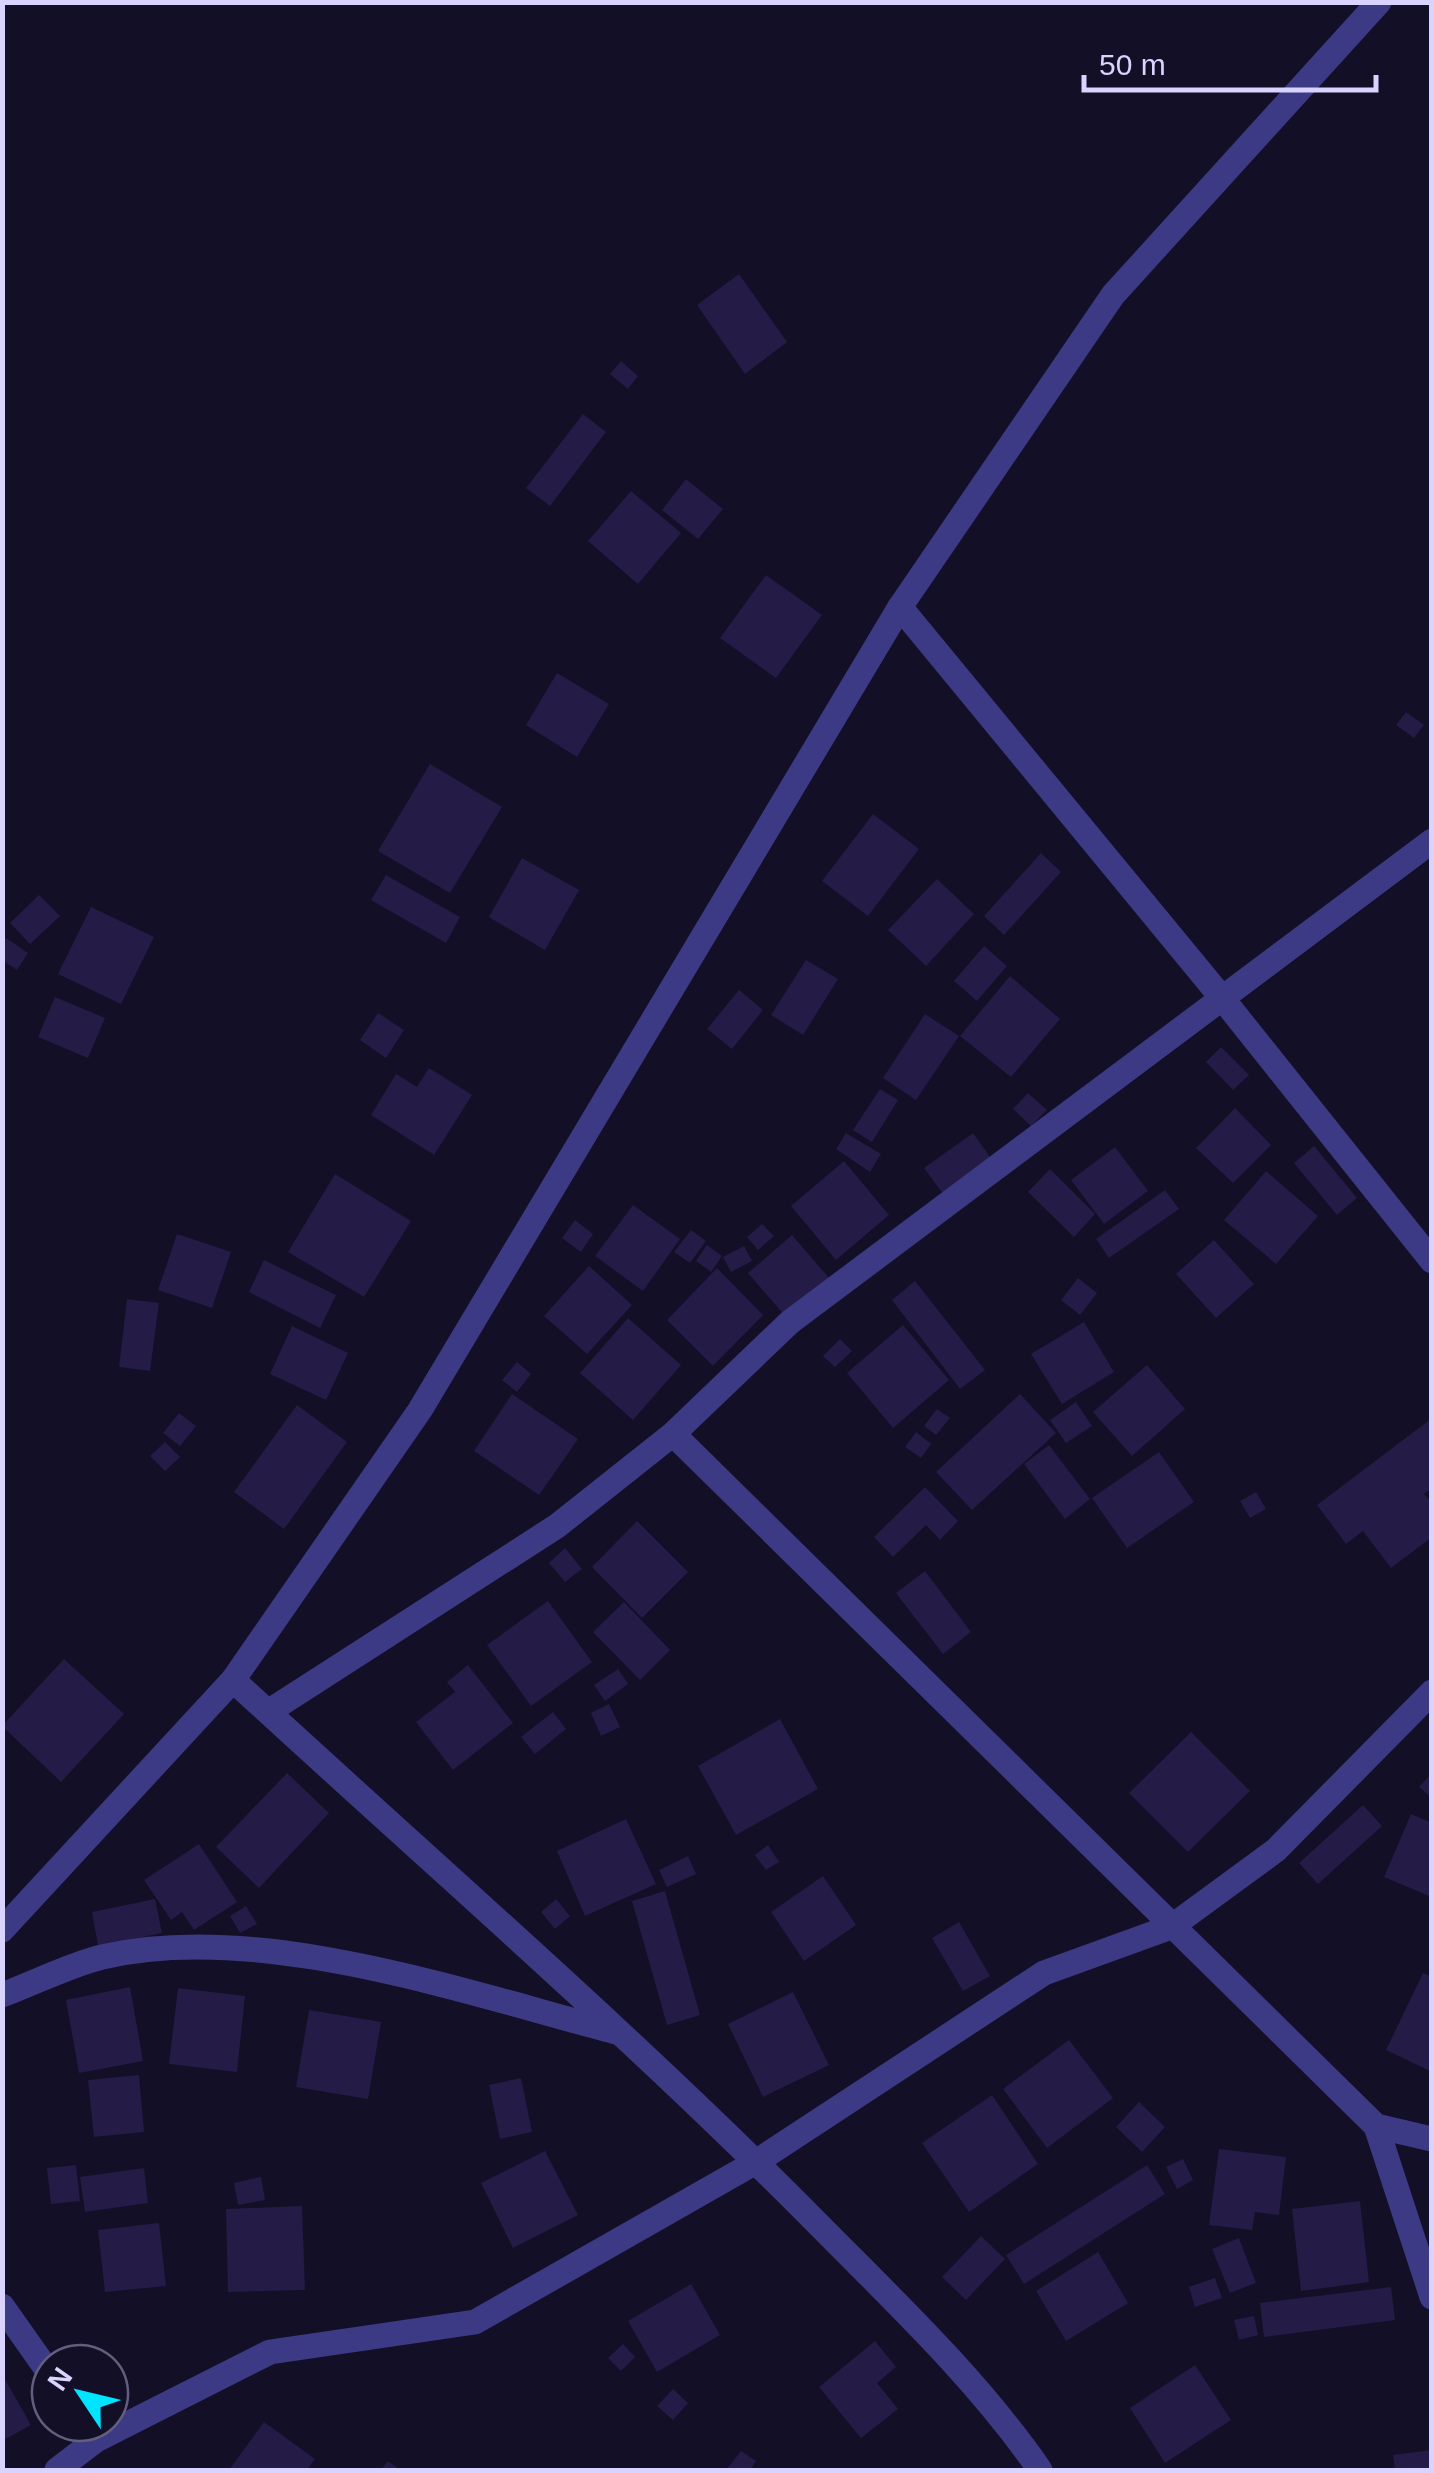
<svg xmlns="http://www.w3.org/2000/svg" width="1434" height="2473" font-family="Arial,sans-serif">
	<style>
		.building { fill: #241b47 }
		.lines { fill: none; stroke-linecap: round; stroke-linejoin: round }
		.minor { stroke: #3d3a85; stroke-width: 25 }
		.tertiary { stroke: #3d3a85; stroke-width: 25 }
	</style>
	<rect width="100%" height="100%" fill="#130f26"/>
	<path class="building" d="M739,274l48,68 -42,32 -48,-69z
		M621,361l17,15 -10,13 -18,-15z
		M583,414l23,18 -56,74 -24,-18z
		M686,479l37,30 -25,30 -36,-29z
		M631,491l50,42 -43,51 -50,-43z
		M766,575l56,40 -46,63 -56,-40z
		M557,673l52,31 -32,53 -51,-32z
		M1406,712l18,13 -10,13 -18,-13z
		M430,764l72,43 -52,86 -72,-42z
		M873,814l46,35 -51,67 -46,-35z
		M1041,853l20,19 -57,63 -20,-19z
		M522,858l57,32 -34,60 -56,-33z
		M386,875l74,42 -14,26 -75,-43z
		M937,879l37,35 -48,52 -38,-36z
		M39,895l21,21 -30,28 -20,-21z
		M91,907l63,30 -33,67 -63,-30z
		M6,938l22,15 -11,17 -15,-10v-16z
		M984,946l23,20 -30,35 -23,-20z
		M806,960l32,19 -35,56 -32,-20z
		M1010,976l50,43 -49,58 -51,-41z
		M739,990l24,20 -31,39 -25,-20z
		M55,997l50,21 -17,40 -50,-21z
		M378,1013l26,17 -18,28 -26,-18z
		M925,1014l34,22 -43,64 -33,-22z
		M1221,1047l28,28 -16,15 -27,-28z
		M429,1068l43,27 -38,60 -63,-40 25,-41 21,13z
		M880,1089l18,11 -26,42 -19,-12z
		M1028,1093l19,17 -16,16 -18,-17z
		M1235,1108l36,37 -38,38 -37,-35z
		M846,1133l35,21 -11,18 -34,-23z
		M973,1133l20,28 -49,34 -20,-27z
		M1314,1146l43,52 -20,17 -43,-52z
		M1115,1147l33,44 -44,33 -33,-44z
		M844,1161l45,54 -53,45 -45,-54z
		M1050,1169l45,45 -21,23 -46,-45z
		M1266,1171l52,45 -42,48 -52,-44z
		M335,1174l76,47 -47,76 -76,-45z
		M1165,1190l14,19 -70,49 -13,-19z
		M633,1205l47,34 -37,52 -48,-35z
		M575,1220l18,14 -12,18 -19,-14z
		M762,1224l12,12 -16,14 -11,-13z
		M691,1230l15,11 -16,22 -16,-11z
		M177,1234l54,18 -19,56 -54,-18z
		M792,1235l38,44 -44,38 -38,-44z
		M1214,1240l40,44 -38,34 -40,-44z
		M707,1245l15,11 -11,16 -15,-11z
		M744,1246l8,15 -21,11 -8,-15z
		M264,1260l72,35 -16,33 -71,-36z
		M589,1266l43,39 -45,49 -43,-38z
		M717,1268l46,47 -50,51 -46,-46z
		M1078,1278l19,15 -17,22 -19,-15z
		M915,1281l70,89 -25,19 -68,-89z
		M127,1299l32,4 -9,68 -31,-4z
		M628,1318l53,47 -48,55 -53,-47z
		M1084,1322l30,50 -52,32 -31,-50z
		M903,1325l46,55 -56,48 -46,-55z
		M292,1326l56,27 -22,47 -56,-26z
		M840,1339l12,12 -17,16 -12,-11z
		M517,1362l14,12 -14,18 -15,-12z
		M1147,1365l38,44 -53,47 -39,-44z
		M512,1394l66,45 -39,56 -65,-44z
		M1020,1394l36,39 -84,77 -36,-38z
		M1076,1402l16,24 -26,17 -16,-23z
		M297,1405l50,37 -63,87 -50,-37z
		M937,1409l13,9 -14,17 -12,-9z
		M179,1413l17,13 -16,20 -17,-13z
		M1432,1418v70l-8,6 8,9v34l-41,31 -28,-37 -17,13 -29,-39z
		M916,1432l15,12 -10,14 -16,-11z
		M165,1442l15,15 -15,14 -15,-15z
		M1049,1445l41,54 -25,20 -41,-55z
		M1159,1452l35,50 -67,46 -35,-50z
		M925,1487l33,34 -18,19 -14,-15 -33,32 -19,-20z
		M1256,1492l10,17 -16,9 -10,-17z
		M637,1521l51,51 -46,46 -50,-51z
		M565,1548l17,21 -17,13 -16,-19z
		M925,1571l46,61 -28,22 -47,-61z
		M548,1601l44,61 -61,44 -44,-61z
		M624,1602l46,48 -30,30 -47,-48z
		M64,1659l60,55 -63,68 -59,-56z
		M468,1665l45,58 -60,47 -37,-48 39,-30 -8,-10z
		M618,1669l10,15 -23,17 -11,-16z
		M609,1704l11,23 -19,9 -10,-23z
		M553,1712l13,17 -31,25 -14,-17z
		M780,1719l38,70 -82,46 -38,-69z
		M1191,1732l59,59 -62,61 -59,-59z
		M287,1773l42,40 -70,75 -43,-41z
		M1432,1773v25l-13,-11z
		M1363,1805l19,21 -64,58 -19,-21z
		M1411,1814l21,9 -3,73 -45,-19z
		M626,1819l30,65 -71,32 -28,-65z
		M199,1844l38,58 -43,28 -12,-18 -11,8 -27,-40z
		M768,1845l11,17 -13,8 -11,-15z
		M688,1856l8,18 -29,13 -8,-17z
		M823,1876l33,49 -52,36 -33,-49z
		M665,1891l35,124 -33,10 -35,-124z
		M155,1899l7,34 -64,13 -6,-34z
		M556,1899l14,17 -15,13 -14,-17z
		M246,1906l11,18 -17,9 -10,-17z
		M959,1922l31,54 -27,15 -31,-53z
		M1423,1973l9,4v95l-46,-22z
		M130,1987l13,74 -64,12 -13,-73z
		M178,1988l67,8 -8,76 -68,-8z
		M793,1992l36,73 -66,32 -35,-73z
		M309,2010l72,12 -13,77 -72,-12z
		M1069,2040l44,58 -66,50 -44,-59z
		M139,2075l5,57 -50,5 -6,-57z
		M521,2078l11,54 -32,7 -11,-54z
		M992,2095l46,69 -69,48 -47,-69z
		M1139,2102l26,25 -23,25 -26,-25z
		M1219,2149l67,8 -7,58 -24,-3 -3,18 -43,-5z
		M545,2151l33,64 -65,33 -32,-65z
		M1183,2159l10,21 -16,9 -11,-22z
		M76,2165l4,36 -29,3 -4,-36z
		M1147,2165l18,29 -141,90 -18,-29z
		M144,2168l4,35 -63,9 -5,-35z
		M261,2177l4,23 -27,5 -4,-22z
		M1360,2201l9,81 -68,9 -9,-82z
		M302,2206l3,84 -77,2 -2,-83z
		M159,2223l7,63 -61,6 -7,-62z
		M981,2236l24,23 -39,41 -24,-23z
		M1239,2238l17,45 -26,10 -18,-44z
		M1098,2252l30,51 -62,38 -30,-50z
		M1215,2278l7,20 -27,9 -6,-20z
		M691,2284l29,51 -63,37 -29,-51z
		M1391,2287l4,33 -131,17 -4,-34z
		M1254,2316l4,19 -19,5 -5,-20z
		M875,2341l21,26 -19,16 21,26 -37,29 -42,-51z
		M623,2344l12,13 -14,14 -13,-13z
		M1195,2365l36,55 -66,43 -35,-55z
		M2,2374l29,51 -29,16z
		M673,2389l15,14 -15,17 -16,-14z
		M264,2422l51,37 -8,11h-78z
		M1432,2450v20h-37l-2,-15z
		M741,2451l15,10 -6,9h-24z
		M388,2461l12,9h-19z"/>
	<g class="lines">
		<path class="minor" d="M900,607l322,391 210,263
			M673,1434l703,692 56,171
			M233,1680c195,180 397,354 584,543 78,79 160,156 223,247
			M268,1712l289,-186 116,-92 117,-112 642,-481
			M2,1995c33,-12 67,-30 100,-38 157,-37 364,36 518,76
			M1376,2126l56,13
			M2,2306l48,68
			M57,2470l39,-30 174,-88 205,-30 281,-160 288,-189 127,-46 105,-77 156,-158"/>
		<path class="tertiary" d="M2,1930l231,-250 187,-270 480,-803 213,-312 266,-293"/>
	</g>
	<rect width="1434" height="2473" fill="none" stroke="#d9d4ff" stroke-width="10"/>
	<g transform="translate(80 2393) rotate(305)"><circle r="48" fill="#130f26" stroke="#625e7d" stroke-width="2.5"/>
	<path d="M0-8L18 38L0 25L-18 38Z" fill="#00e5ff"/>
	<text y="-15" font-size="28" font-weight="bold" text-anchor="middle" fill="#d9d4ff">N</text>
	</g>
	<path d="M1084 75v15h292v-15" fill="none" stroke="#d9d4ff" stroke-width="5"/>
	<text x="1099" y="75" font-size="30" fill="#d9d4ff" stroke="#130f26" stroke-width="8" paint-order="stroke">50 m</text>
</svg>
